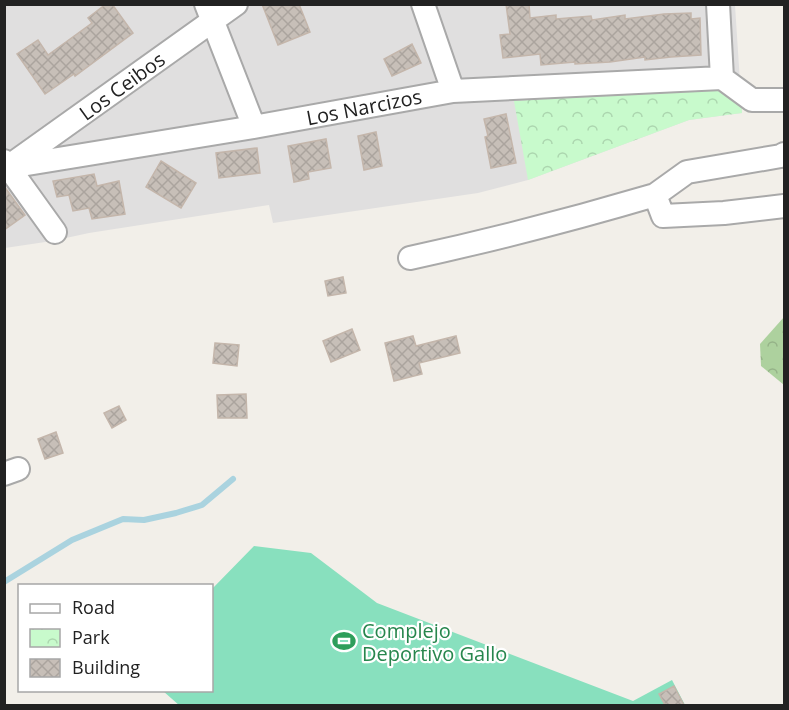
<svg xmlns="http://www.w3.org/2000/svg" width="789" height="710" font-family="'Open Sans',sans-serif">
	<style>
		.residential { fill: #e0dfdf }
		.forest { fill: url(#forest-crowns) }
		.park { fill: url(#park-crowns) }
		.pitch { fill: #88e0be }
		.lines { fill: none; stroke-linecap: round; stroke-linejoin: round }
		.stream { stroke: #aad3df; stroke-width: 6 }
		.building { fill: url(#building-cross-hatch); stroke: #c4b6ab; stroke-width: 1.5 }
		.minor-casing { stroke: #a9a9a9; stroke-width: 26 }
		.minor { stroke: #fff; stroke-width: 22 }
		.labels { text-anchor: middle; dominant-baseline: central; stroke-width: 4.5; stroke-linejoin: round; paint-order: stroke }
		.street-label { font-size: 20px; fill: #222; stroke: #fff }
		.leisure-label { font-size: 20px; fill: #27864d; stroke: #fff; text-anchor: start }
	</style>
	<defs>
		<pattern id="forest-crowns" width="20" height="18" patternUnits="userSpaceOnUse" patternTransform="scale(1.5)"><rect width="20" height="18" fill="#add19e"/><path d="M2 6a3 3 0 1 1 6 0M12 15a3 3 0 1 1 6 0" fill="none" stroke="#95b388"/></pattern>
		<pattern id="park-crowns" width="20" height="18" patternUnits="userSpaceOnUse" patternTransform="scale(1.5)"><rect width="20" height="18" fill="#c8facc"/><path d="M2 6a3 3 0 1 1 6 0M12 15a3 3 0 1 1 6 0" fill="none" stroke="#acd6af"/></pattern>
		<pattern id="building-cross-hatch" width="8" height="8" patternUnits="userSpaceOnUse" patternTransform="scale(1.5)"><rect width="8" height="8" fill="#c7bfb8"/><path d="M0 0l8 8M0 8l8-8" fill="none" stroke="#aba49e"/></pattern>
	</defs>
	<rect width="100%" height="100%" fill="#f2efe9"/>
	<path class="residential" d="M4,5h731l7,108 -53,7 -161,60 -50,13 -205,30 -4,-18 -180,28 -37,8 -47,7z"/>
	<path class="forest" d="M784,317v68l-23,-19 -1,-22z"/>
	<path class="park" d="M740,85l2,28 -53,7 -161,60 -14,-79z"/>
	<path class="pitch" d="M254,546l57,7 66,50 256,98 39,-21 13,25 -505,1 -17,-15 49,-1v-101z"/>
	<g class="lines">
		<path class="stream" d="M4,582l68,-42 51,-21 21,1 32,-7 26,-8 31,-26"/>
	</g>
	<path class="building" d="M106,4h6l21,29 -58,43 -1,-2 -29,20 -28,-40 21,-14 10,15 44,-32 -4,-5z
		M262,4h37l11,28 -32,13z
		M506,4h23l1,14 26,-3v4l35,-3 1,4 33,-5v4l39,-5 27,-1v6l9,-1 1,37 -30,2 -26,3v-3l-35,5 -35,2v-2l-34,3 -1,-11 -37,4 -3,-23 10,-1z
		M412,44l9,19 -29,13 -8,-17z
		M506,114l10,49 -25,5 -6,-31 3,-1 -4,-17z
		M376,132l6,34 -18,4 -6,-34z
		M326,139l5,29 -23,4 1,7 -15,3 -6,-36z
		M257,148l3,25 -41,5 -3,-25z
		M161,161l35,22 -15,25 -35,-21z
		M94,174l3,12 22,-5 6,33 -33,5 -3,-11 -16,3 -4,-16 -12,2 -4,-16z
		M4,186l21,29 -21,15z
		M343,277l3,16 -18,3 -3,-15z
		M352,329l8,21 -29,12 -8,-21z
		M413,336l3,10 40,-10 4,17 -41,10 3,11 -28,7 -9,-38z
		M215,343l24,2 -2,21 -24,-3z
		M246,394l1,24h-29l-1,-23z
		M119,406l7,14 -14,8 -8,-15z
		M56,432l7,21 -18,6 -7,-20z
		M674,686l10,19h-19l-6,-11z"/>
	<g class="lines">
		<g class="minor-casing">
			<path id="minor" d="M206,4l48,123
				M423,4l30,87
				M718,4l4,74
				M722,78l30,22h32
				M4,161l51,71
				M12,164l224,-160
				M9,167l245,-40 199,-36 269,-13
				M655,195l32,-23 94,-16 3,-2
				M410,258c82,-18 164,-39 245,-63l8,21 61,-3 60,-7
				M4,474l14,-5"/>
		</g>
		<use href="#minor" class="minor"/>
	</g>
	<defs>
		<g id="stadium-bare" transform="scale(1.8)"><path d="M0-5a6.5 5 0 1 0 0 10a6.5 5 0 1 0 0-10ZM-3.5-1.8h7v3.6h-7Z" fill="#2e9e5b" stroke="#fff" stroke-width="2.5" paint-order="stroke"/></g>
	</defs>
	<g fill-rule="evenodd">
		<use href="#stadium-bare" x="344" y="641"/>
	</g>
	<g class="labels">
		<g class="street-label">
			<text transform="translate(122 86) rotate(-36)">Los Ceibos</text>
			<text transform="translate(364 107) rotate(-11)">Los Narcizos</text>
		</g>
		<g class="leisure-label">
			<text x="362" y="630">Complejo<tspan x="362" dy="23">Deportivo Gallo</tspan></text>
		</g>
	</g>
	<rect width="789" height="710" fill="none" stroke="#222222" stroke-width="12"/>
	<rect x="18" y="584" width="195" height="108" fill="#ffffff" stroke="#a7a7a7" stroke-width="1.5"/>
	<rect x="30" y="604" width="30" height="9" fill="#ffffff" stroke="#a7a7a7" stroke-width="1.5"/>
	<text x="72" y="614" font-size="18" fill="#222222">Road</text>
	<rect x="30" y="629" width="30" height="18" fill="url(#park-crowns)" stroke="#a7a7a7" stroke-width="1.5"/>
	<text x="72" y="644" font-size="18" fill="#222222">Park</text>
	<rect x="30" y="659" width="30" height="18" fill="url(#building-cross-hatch)" stroke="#a7a7a7" stroke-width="1.5"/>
	<text x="72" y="674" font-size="18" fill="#222222">Building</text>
</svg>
